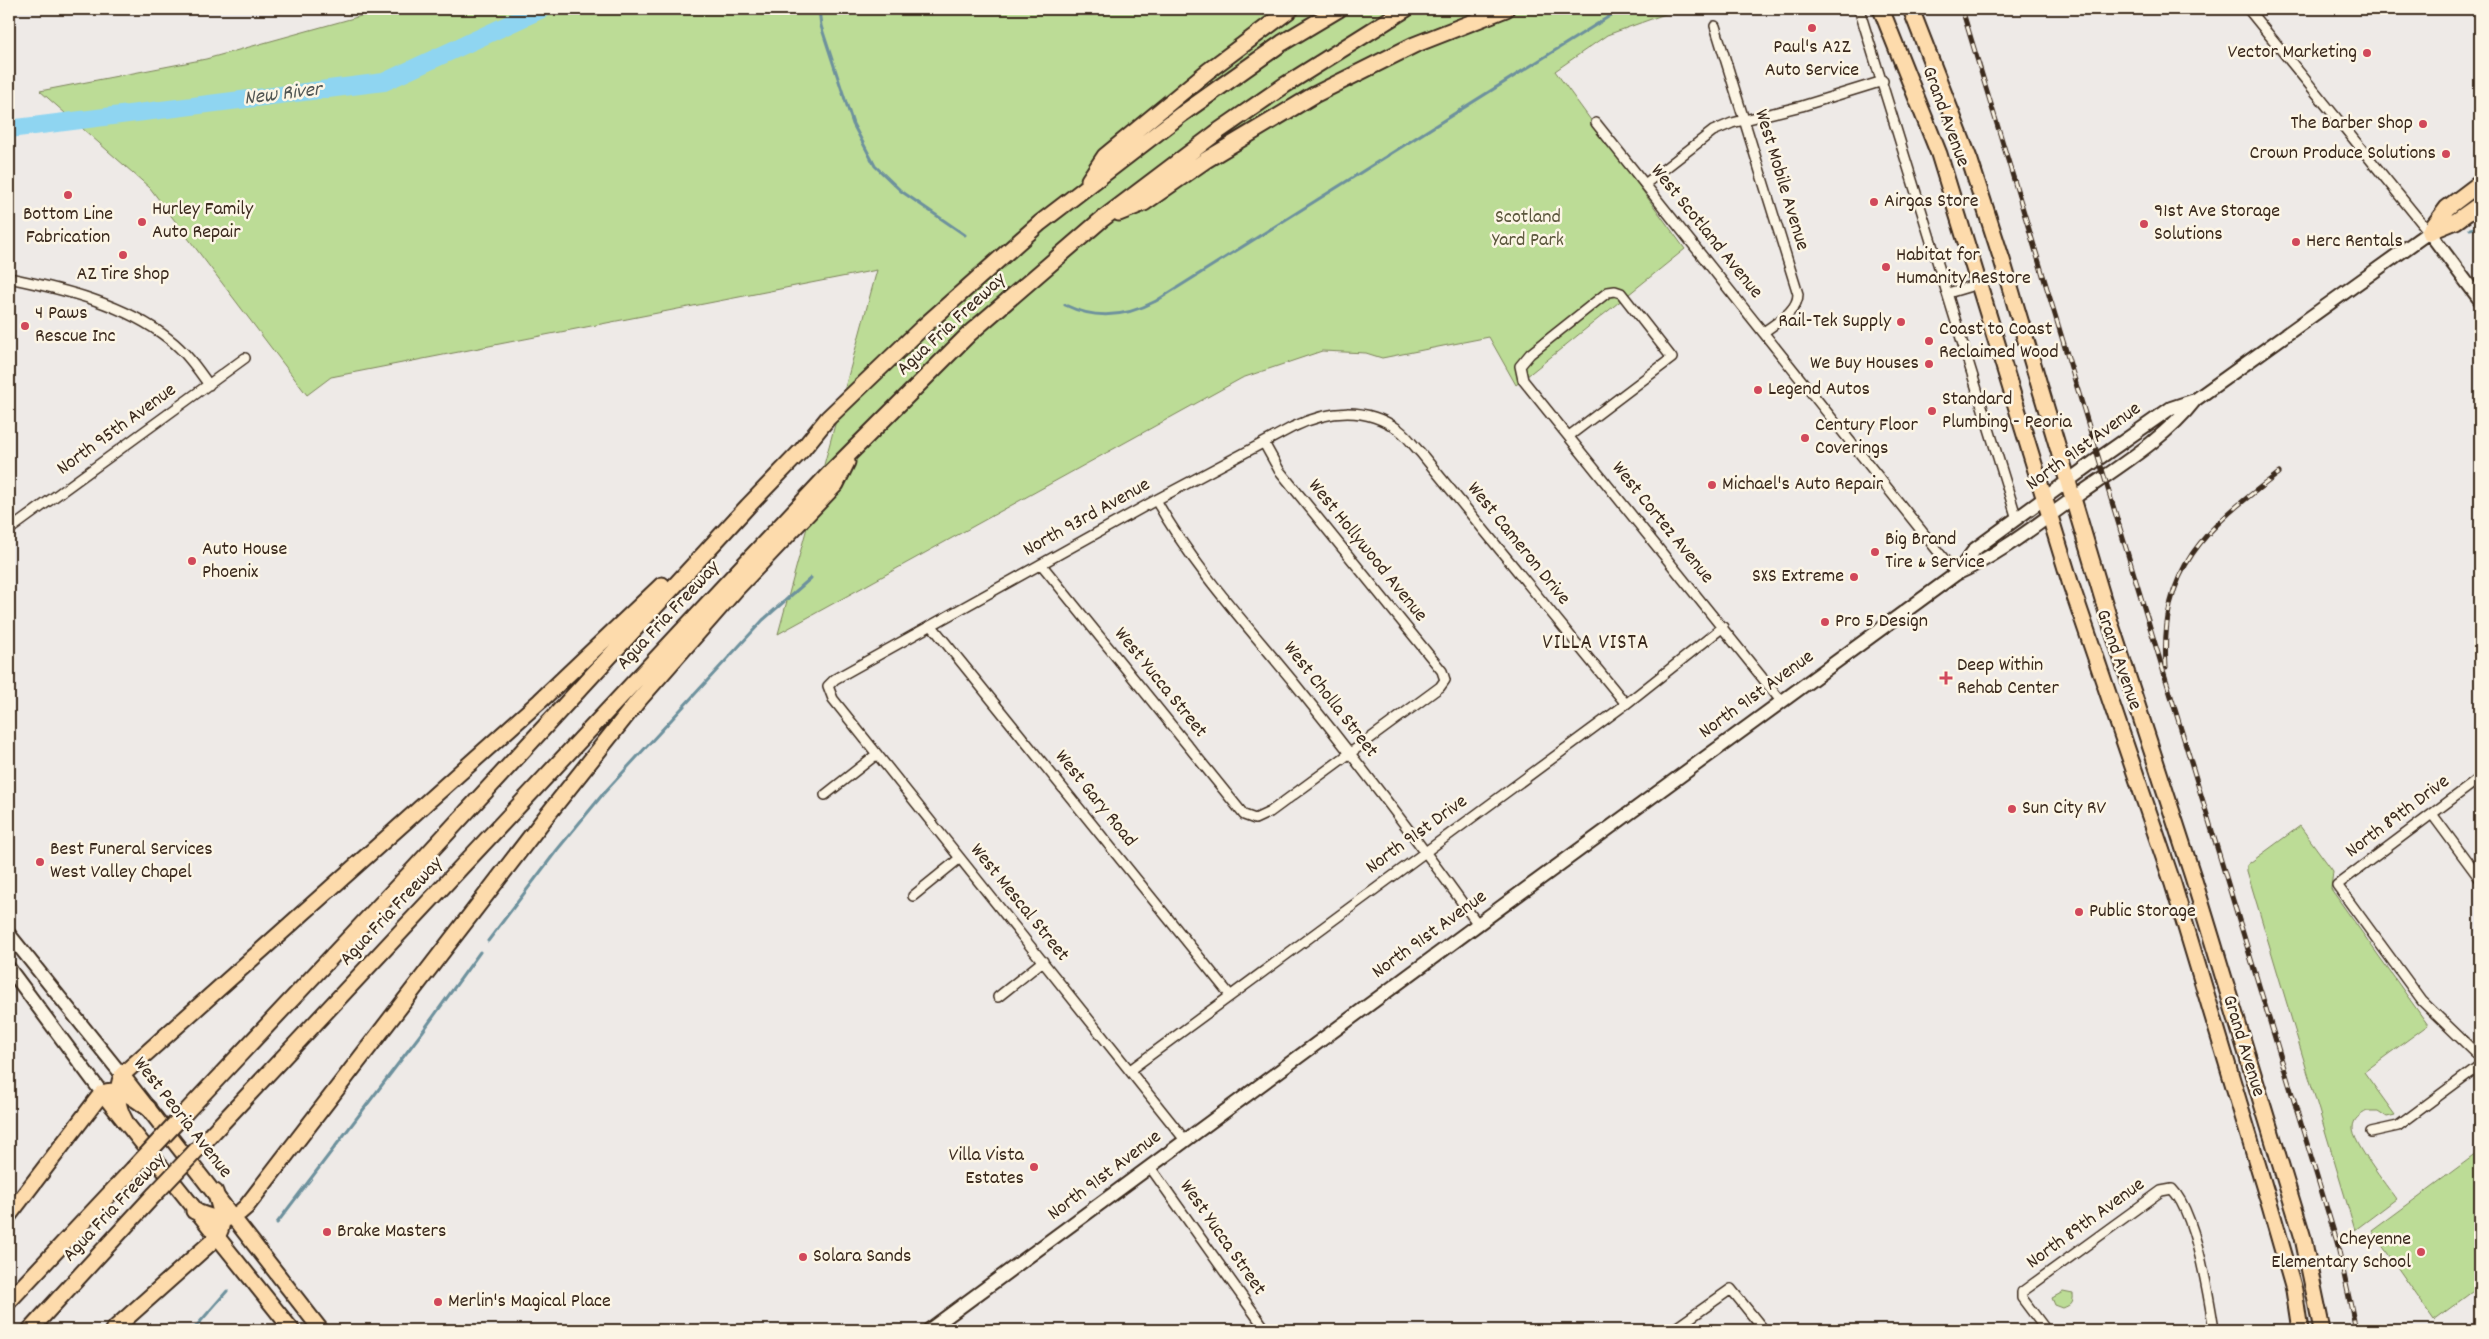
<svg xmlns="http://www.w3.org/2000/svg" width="2489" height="1339" font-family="Dekko,sans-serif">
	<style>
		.green { fill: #bcdc96; stroke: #7c835a }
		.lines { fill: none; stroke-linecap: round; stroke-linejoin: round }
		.stream { stroke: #6d919d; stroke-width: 3 }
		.river { stroke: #8fd5f1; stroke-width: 18 }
		.street-casing { stroke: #3b2a1e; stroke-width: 12 }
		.secondary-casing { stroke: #3b2a1e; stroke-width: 16 }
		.primary-casing { stroke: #3b2a1e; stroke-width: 18 }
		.highway-casing { stroke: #3b2a1e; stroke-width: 19 }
		.street { stroke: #fcf5e5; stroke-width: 9 }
		.secondary { stroke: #fcf5e5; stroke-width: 12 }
		.primary { stroke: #fddbac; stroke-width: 14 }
		.highway { stroke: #fddbac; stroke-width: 15 }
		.rail-casing { stroke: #3b2a1e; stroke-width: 5 }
		.rail { stroke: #fcf5e5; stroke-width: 3; stroke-dasharray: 9; stroke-linecap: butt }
		.highway-bridge-casing { stroke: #3b2a1e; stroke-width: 19; stroke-linecap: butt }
		.highway-bridge { stroke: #fddbac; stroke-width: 15 }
		.poi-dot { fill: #d1495b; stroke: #fcf5e5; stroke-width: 2 }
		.labels { text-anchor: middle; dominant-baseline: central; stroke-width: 5; stroke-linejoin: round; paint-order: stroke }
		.poi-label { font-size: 20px; fill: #3b2a1e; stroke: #fcf5e5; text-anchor: start }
		.street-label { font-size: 20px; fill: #3b2a1e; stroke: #fcf5e5 }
		.park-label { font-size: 20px; fill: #5b563c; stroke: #fcf5e5 }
		.water-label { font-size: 21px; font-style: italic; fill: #505553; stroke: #fcf5e5 }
		.neighbourhood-label { font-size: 21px; letter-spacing: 1px; fill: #3b2a1e; stroke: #fcf5e5 }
	</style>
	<rect width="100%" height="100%" fill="#eeeae7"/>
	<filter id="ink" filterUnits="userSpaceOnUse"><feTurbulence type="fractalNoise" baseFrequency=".02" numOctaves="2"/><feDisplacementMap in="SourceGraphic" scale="10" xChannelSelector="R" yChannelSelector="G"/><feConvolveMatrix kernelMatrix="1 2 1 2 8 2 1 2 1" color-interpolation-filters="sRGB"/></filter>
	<g filter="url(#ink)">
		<path class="green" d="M386,9h1293l-72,26 -52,36 130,178 -169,136 -27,-48 -107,21 -16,-5 -44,-2 -80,27 -464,256 99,-364 -546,107 -24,18 -157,-207 -110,-97 166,-32z
			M2300,826l33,45 -2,18 97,136 -64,47 31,43 -8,2 -9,-6h-11c-7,4 -14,8 -14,17 -1,14 34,58 43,71l-41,31 -108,-359v-6z
			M2480,1151v135l-46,34 -62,-89z
			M2063,1292l10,2c1,8 -2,11 -10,14l-8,-3 -3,-7z"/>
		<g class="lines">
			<path class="stream" d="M819,9l2,17 32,98 22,42 26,25 64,44
				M2470,229l10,-2
				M1065,305c31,15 61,12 91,-4l465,-292
				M488,941l69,-91 46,-56 160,-174 48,-42
				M277,1223l146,-192 57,-79
				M193,1330l34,-39"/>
			<path class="river" d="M9,129l375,-47 158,-73"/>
			<g class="street-casing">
				<path id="street" d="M1859,9l158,510
					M2248,9l181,223
					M1715,26l83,268c0,17 -21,28 -34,38
					M1596,123l360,451
					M1645,184l68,-53 19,-8 70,-17 81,-25
					M9,278c54,11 116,26 160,61 16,12 28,29 40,46
					M1948,293l30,-9
					M1569,436l103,-78 -51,-65 -6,-2 -7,1 -78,62 -10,12 3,14 258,321
					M1156,500c37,67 91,125 139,184 63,78 124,158 182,239
					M9,530l236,-172
					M1041,564l203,251 11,4 15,-7 170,-125 5,-7 -3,-9 -163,-201 -15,-27
					M932,626l298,369
					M2480,778l-143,107 85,116 58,56
					M825,795l52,-41
					M2432,814l48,65
					M913,896l47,-38
					M998,997l45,-36
					M1130,1070l496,-366 97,-77
					M2371,1132l27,-6 82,-61
					M1185,1140l-352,-441 -5,-13 7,-7 321,-179 137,-73c35,-17 73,-21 106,3 8,6 14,15 21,22l206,252
					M1150,1167l116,163
					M1673,1330l58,-41 33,41
					M2046,1330l-24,-32v-6l139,-101 11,-2c23,23 37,108 42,141"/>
			</g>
			<g class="secondary-casing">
				<path id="secondary" d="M1957,573l18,-24 123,-90 73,-51 24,-8
					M9,934l113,141
					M9,968l93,125
					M929,1330c342,-253 683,-506 1027,-756 43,-19 80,-49 118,-76 42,-30 90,-58 121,-98l234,-168 51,68"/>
			</g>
			<g class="primary-casing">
				<path id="primary" d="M122,1075l199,255
					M102,1093l190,237"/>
			</g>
			<g class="highway-casing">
				<path id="highway" d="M1881,9l58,145 132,431 102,299 97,322 24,84 6,40
					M1911,9l59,152 32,99 106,356 85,261 110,361 19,92
					M1089,180l16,-24 103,-85 83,-62
					M1119,213l25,-10 62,-43 108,-65 100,-50 92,-36
					M2429,232l18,-24 33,-25
					M2429,232l27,-11 24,-17
					M185,1113l229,-244 334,-363 54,-56 26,-32 95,-91 117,-104 142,-109 100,-71 57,-34
					M125,1121c-9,-16 -9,-29 -3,-46l418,-374 122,-116
					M206,1140l622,-665 142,-142 131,-113 119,-90 65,-45 121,-76
					M194,1211c23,9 34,14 52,-4l299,-389 92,-116 100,-114 99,-104 11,-22
					M9,1215l93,-122c18,-7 32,5 46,15
					M9,1301l124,-132
					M30,1330l124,-135
					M113,1330l103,-92c11,-15 4,-30 -1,-46"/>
			</g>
			<use href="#street" class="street"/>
			<use href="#secondary" class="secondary"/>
			<use href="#primary" class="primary"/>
			<use href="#highway" class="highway"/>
			<g class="rail-casing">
				<path id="rail" d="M1962,9l375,1233 19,88
					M2166,667c-6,-100 39,-138 113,-194"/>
			</g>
			<use href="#rail" class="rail"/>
			<g class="highway-bridge-casing">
				<path id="highway-bridge" d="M133,1169l52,-56
					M154,1195l52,-55"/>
			</g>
			<use href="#highway-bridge" class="highway-bridge"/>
		</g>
	</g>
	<g class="poi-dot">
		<circle cx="1812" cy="28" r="5"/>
		<circle cx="2367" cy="53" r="5"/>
		<circle cx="2423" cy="124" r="5"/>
		<circle cx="2446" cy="154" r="5"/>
		<circle cx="68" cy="195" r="5"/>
		<circle cx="1874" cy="202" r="5"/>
		<circle cx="142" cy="222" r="5"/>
		<circle cx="2144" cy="224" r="5"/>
		<circle cx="2296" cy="242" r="5"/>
		<circle cx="123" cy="255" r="5"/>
		<circle cx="1886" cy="267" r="5"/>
		<circle cx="1901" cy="322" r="5"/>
		<circle cx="25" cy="326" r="5"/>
		<circle cx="1929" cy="341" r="5"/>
		<circle cx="1929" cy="364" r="5"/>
		<circle cx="1758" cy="390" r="5"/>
		<circle cx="1932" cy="411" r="5"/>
		<circle cx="1805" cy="438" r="5"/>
		<circle cx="1712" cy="485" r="5"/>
		<circle cx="1875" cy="552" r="5"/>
		<circle cx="192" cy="561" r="5"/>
		<circle cx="1854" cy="577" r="5"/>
		<circle cx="1825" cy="622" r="5"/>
		<path d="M1943.5 670.5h5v5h5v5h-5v5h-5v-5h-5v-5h5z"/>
		<circle cx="2012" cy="809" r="5"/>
		<circle cx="40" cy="862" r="5"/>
		<circle cx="2079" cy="912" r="5"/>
		<circle cx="1034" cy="1167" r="5"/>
		<circle cx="327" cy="1232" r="5"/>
		<circle cx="2421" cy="1252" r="5"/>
		<circle cx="803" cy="1257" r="5"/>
		<circle cx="438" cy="1302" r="5"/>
	</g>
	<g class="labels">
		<g class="poi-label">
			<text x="1812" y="48" text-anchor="middle">Paul's A2Z<tspan x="1812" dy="23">Auto Service</tspan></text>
			<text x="2357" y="53" text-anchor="end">Vector Marketing</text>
			<text x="2413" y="124" text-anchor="end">The Barber Shop</text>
			<text x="2436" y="154" text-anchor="end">Crown Produce Solutions</text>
			<text x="1884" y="202">Airgas Store</text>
			<text x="152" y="210">Hurley Family<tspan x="152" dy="23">Auto Repair</tspan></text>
			<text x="2154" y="212">91st Ave Storage<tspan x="2154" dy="23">Solutions</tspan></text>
			<text x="68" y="215" text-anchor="middle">Bottom Line<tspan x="68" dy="23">Fabrication</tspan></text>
			<text x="2306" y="242">Herc Rentals</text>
			<text x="1896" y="256">Habitat for<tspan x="1896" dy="23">Humanity ReStore</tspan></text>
			<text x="123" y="275" text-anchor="middle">AZ Tire Shop</text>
			<text x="35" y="314">4 Paws<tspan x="35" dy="23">Rescue Inc</tspan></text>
			<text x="1891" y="322" text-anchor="end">Rail-Tek Supply</text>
			<text x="1939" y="330">Coast to Coast<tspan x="1939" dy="23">Reclaimed Wood</tspan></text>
			<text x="1919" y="364" text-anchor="end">We Buy Houses</text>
			<text x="1768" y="390">Legend Autos</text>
			<text x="1942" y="400">Standard<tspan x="1942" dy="23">Plumbing - Peoria</tspan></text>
			<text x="1815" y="426">Century Floor<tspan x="1815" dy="23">Coverings</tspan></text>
			<text x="1722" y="485">Michael's Auto Repair</text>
			<text x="1885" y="540">Big Brand<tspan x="1885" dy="23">Tire &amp; Service</tspan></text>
			<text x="202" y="550">Auto House<tspan x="202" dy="23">Phoenix</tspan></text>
			<text x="1844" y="577" text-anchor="end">SXS Extreme</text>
			<text x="1835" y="622">Pro 5 Design</text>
			<text x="1957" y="666">Deep Within<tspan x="1957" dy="23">Rehab Center</tspan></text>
			<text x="2022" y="809">Sun City RV</text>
			<text x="50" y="850">Best Funeral Services<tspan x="50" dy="23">West Valley Chapel</tspan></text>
			<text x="2089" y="912">Public Storage</text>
			<text x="1024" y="1156" text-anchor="end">Villa Vista<tspan x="1024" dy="23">Estates</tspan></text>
			<text x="337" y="1232">Brake Masters</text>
			<text x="2411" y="1240" text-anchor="end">Cheyenne<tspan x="2411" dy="23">Elementary School</tspan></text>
			<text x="813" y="1257">Solara Sands</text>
			<text x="448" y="1302">Merlin's Magical Place</text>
		</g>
		<g class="street-label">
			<text transform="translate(1945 117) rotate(70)">Grand Avenue</text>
			<text transform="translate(1781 180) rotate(73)">West Mobile Avenue</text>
			<text transform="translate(1706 232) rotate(51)">West Scotland Avenue</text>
			<text transform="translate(952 325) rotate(-43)">Agua Fria Freeway</text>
			<text transform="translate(117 430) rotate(-36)">North 95th Avenue</text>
			<text transform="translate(2084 447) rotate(-36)">North 91st Avenue</text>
			<text transform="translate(1087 518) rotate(-29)">North 93rd Avenue</text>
			<text transform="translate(1662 523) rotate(51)">West Cortez Avenue</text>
			<text transform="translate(1518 544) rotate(51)">West Cameron Drive</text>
			<text transform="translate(1367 551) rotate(51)">West Hollywood Avenue</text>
			<text transform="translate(669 616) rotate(-47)">Agua Fria Freeway</text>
			<text transform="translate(2118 660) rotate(71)">Grand Avenue</text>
			<text transform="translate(1160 683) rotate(51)">West Yucca Street</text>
			<text transform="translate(1757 695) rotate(-36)">North 91st Avenue</text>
			<text transform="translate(1330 700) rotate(52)">West Cholla Street</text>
			<text transform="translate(1095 799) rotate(51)">West Gary Road</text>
			<text transform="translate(2398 817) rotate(-37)">North 89th Drive</text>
			<text transform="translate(1417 835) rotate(-36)">North 91st Drive</text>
			<text transform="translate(1019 903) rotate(51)">West Mescal Street</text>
			<text transform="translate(392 912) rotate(-47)">Agua Fria Freeway</text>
			<text transform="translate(1430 935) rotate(-36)">North 91st Avenue</text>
			<text transform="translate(2243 1046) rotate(73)">Grand Avenue</text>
			<text transform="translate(182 1118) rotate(52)">West Peoria Avenue</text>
			<text transform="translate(1105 1176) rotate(-37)">North 91st Avenue</text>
			<text transform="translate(115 1208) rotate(-47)">Agua Fria Freeway</text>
			<text transform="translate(2086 1224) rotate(-36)">North 89th Avenue</text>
			<text transform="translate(1222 1238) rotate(55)">West Yucca Street</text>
		</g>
		<g class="park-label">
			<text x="1528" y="218">Scotland<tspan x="1528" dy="23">Yard Park</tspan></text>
		</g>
		<g class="water-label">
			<text transform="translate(283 95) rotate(-7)">New River</text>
		</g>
		<g class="neighbourhood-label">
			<text x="1596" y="644">VILLA VISTA</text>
		</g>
	</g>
	<rect width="2489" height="1339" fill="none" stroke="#fcf5e5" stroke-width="30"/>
	<rect x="15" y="15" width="2459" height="1309" fill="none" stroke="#3b2a1e" stroke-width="2" filter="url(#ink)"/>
</svg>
